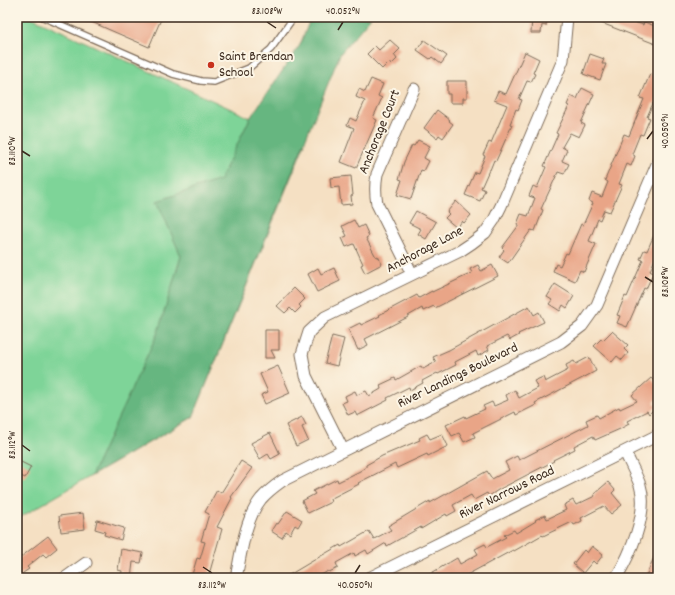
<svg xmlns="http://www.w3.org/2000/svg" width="675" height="595" font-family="Dekko,sans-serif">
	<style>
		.green { fill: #7ed498; stroke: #5c7f5b }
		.forest { fill: #66b680; stroke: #50704f }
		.building { fill: #e9a587 }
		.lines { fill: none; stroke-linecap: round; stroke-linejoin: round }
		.lane-casing { stroke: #7c6a58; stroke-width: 8 }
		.street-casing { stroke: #7c6a58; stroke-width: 13 }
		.lane { stroke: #fff; stroke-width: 5.5 }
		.street { stroke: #fff; stroke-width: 11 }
		.ticks { fill: none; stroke: #3b2a1e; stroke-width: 1.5 }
		.poi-dot { fill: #c8321e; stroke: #fcf5e5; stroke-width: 1.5 }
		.labels { text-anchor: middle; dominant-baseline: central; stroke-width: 4; stroke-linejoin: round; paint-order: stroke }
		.poi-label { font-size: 14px; fill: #3b2a1e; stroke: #fcf5e5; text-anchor: start }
		.street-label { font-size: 14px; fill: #3b2a1e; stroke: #fcf5e5 }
		.neatline { fill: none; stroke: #3b2a1e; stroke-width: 1.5 }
		.ticks-label { font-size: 10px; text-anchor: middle; fill: #3b2a1e }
	</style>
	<rect width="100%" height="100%" fill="#fcf5e5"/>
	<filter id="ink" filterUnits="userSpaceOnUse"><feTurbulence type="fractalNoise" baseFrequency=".025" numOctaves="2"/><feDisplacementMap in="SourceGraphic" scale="8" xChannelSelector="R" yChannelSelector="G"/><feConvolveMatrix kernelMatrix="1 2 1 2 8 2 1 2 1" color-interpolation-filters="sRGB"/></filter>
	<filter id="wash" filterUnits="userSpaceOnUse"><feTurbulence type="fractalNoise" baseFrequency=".012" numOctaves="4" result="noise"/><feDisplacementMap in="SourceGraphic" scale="16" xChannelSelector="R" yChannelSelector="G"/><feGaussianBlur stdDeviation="0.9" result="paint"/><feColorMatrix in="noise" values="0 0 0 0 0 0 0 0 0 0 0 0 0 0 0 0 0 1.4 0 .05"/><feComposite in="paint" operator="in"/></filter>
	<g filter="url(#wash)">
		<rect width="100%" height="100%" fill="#f5e0c3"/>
		<path class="green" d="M17,17h14l274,126 -112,274 -176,102v-198l5,-11 -5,-3z"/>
		<path class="forest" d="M311,17h60l-31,37 -147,363 -102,59 67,-144 23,-76 -24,-55 63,-21 30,-62 50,-73z"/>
		<g id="blocks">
			<path class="building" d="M80,17h82l-13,30z
				M532,17h15l-1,9 -4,-1 -1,8h-10z
				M586,17h33l24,8 1,-3 14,5v18z
				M390,40l10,9 -6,6 3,4 -6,6 -2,-3 -7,7 -15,-15 8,-8 4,4z
				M424,40l23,16 -6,8 -9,-7 -2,2 -13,-9z
				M525,52l14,7 -6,14 2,1 -4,8 -4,-1 -8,18 3,1 -4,10 -2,-1 -6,15 2,1 -16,36 -2,-1 -4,10h-1l-8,18 4,2 -5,11 -15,-6 10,-23 3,1 7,-17 -2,-1 6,-13 2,1 16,-38 -13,-5 4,-9 8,3z
				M590,54l14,5 -2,5h4l-6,16 -17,-6z
				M650,74l8,3v21l-3,6 -2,-1 -6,14 3,1 -7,17 -3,-1 -8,20 3,2 -4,10 -4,-2 -8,20 3,1 -12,27 -6,-2 -4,10 -2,-1 -9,22 7,3 -12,28 -4,-2 -5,11 -22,-10 3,-7 4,2 6,-13 2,1 13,-30 2,1 10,-22 -4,-2 3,-8 10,4 6,-15 -3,-2 19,-46 5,2 15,-37 -4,-1z
				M371,79l12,5 -5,12 4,2 -9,20 4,2 -21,48 -15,-6 13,-34 -7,-3 3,-7 6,3 9,-20 -9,-4 3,-8 6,3z
				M447,81h20v17h-4v5h-13v-9h-3z
				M582,88l12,6 -13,29 4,2 -6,12 -9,-4 -8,14 5,3 -5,11 7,3 -5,10 -6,-2 -17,37 2,1 -8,21 -4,-1 -23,33 -9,-6 5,-7 -2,-2 17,-23 -2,-1 4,-10 7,2 7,-18 -6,-2 4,-10 4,2 9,-21 -2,-1 14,-32 -2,-1 13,-27 -2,-1 4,-9 6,3z
				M437,110l13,10 -1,1 4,3 -10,14 -4,-3 -2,3 -13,-10z
				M418,140l12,6 -6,12 5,3 -5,10 -3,-1 -10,29 -14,-4 5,-15 -3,-1 5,-17 8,-17 2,1z
				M351,176l2,19 -2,1 1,8 -11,1 -2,-18 -8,1 -1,-10z
				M456,201l15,14 -7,8 -2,-2 -5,7 -12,-10 4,-4 -2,-2z
				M416,211l20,11 -10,17 -8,-5 3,-5 -12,-6z
				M354,220l4,8 6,-3 5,11 -3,2 10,19 2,-1 4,8 -17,9 -4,-8 2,-1 -9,-20 -8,3 -4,-9 5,-2 -5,-10z
				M658,226v31l-2,-1 -6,15 3,2 -7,16 -2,-1 -17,39 -10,-4 3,-7 -3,-1 8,-19 2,1 16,-37 -3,-1 4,-9 3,1z
				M478,265l3,6 11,-6 6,11 -63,32 -1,-2 -11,5 -1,-3 -14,8v1l-43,22 3,6 -10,5 -10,-21 12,-6 1,2 19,-9 -1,-1 38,-20 2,3 13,-7v1l40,-19 -2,-4z
				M318,268l3,6 13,-6 6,13 -23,11 -9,-18z
				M555,284l19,12 -7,12 -4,-3 -3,6 -11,-7 3,-4 -5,-3z
				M294,288l11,11 -6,6 2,2 -6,6 -5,-5 -5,5 -8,-7z
				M529,306l5,9 5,-3 5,10 -26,12 1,1 -9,5 -3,-4 -20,10 2,4 -11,6 -2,-5 -21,11 1,3 -18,9 -1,-1 -15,8 1,2 -13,7 -1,-3 -22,11 1,2 -31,16 -2,-4 -7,3 -6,-12 5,-2 -2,-5 10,-5 2,4 9,-4 3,5 12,-7 -1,-4 15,-7 1,2 25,-14 2,3 13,-7 -3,-5 16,-7z
				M265,330h14v20h-8l4,8h-10z
				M612,331l16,14 -4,4 4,4 -6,7 -5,-4 -5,6 -18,-16 7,-7 2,1z
				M332,336l12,3 -7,27 -12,-3z
				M589,357l7,14 -61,32 1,2 -20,10 -1,-3 -42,21 2,4 -11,5 -5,-9 -7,3 -6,-11 19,-9 1,2 19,-9 -2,-3 9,-4 2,4 14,-6 -2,-5 9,-5 4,8 19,-10 -4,-7 9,-4 2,5 23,-12 -2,-5 8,-4 2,3z
				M278,366l12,27 -25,11 -4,-9 7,-3 -8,-18z
				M651,378l7,7v13l-4,4 3,4 -8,8 -2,-3 -20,10 2,3 -9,5 -25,11 -2,-4 -19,10 1,3 -22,11 1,1 -56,29 -9,6 -2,-3 -13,7 -3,-5 -18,10 3,6 -9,5 -1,-2 -25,15v-2l-34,19 -1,-3 -18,11 -2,-4 -11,6 -1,-3 -18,10 2,5 -9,4 -1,-1 -12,7h-32l37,-22 19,-11 1,2 28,-16 5,8 17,-9 -3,-4 42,-25v2l57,-32 5,8 17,-9 -4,-8 12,-6 2,4 69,-35 -2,-5 11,-5 2,3 20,-11 1,2 17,-8 -5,-6z
				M302,417l4,8 -4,2 6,13 -12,6 -10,-21z
				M270,433l10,21 -9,5 -3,-5 -8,5 -9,-16z
				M427,434l3,5 12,-5 6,12 -20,10 -1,-2 -30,14 -2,-4 -37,19 1,1 -29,15 1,3 -23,11 -6,-12 13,-7 -2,-3 24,-12 1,3 22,-11 6,-4v-2l16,-9 38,-16 -1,-2z
				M17,460l14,7 -6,11 -8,-4z
				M241,461l11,7 -21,29 1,1 -15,29 5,2 -14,49h-17l6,-20 3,1 5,-17 -4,-1 8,-27 -4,-2 12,-22 4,3z
				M608,482l7,8 -3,3 10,12 -11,9 -7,-8 -23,12 1,3 -8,4 -2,-3 -29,14 -1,-1 -28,16 -1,-1 -52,28h-38l34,-20 3,6 18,-10 -3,-5 10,-5 2,3 19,-10 -2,-2 10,-5 2,3 20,-12 -1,-1 10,-5 2,4 19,-9 -2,-5 9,-5 3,5 19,-9 -1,-2z
				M287,511l15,9 -4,7 -3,-2 -5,9 -4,-3 -4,7 -11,-7 5,-8 2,1z
				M83,513l2,16 -24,3 -2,-16z
				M97,520l27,8 -3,12 -17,-5 1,-3 -10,-3z
				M48,536l9,12 -11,9 -3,-3 -16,13 2,2 -12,8v-17z
				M592,546l11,9 -7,9 -3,-3 -10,12 -10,-9 11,-14 3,3z
				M658,548v30h-13z
				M121,549l22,4 -2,10 -8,-1 -2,16h-10l1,-7 -4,-1z"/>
		</g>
	</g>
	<g filter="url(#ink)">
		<use href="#blocks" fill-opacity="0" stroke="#7c6a58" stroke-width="1"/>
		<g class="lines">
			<g class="lane-casing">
				<path id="lane" d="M43,17l130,57 28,7 13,1 35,-14 22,-19 20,-28 1,-4"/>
			</g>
			<g class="street-casing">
				<path id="street" d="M412,274l-35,-70c-2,-11 -2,-19 0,-30l37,-85
					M343,450l-37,-74 -4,-22 7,-22 16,-15 135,-66 12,-8 13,-10 9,-13 7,-14 62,-146 4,-43
					M65,578l21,-15
					M236,578c5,-25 9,-59 25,-79 6,-7 14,-13 21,-18l279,-139 21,-16 15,-21 61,-143
					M369,578l289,-143
					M616,578c14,-23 33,-65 24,-93 -4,-11 -10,-22 -15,-33"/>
			</g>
			<use href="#lane" class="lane"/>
			<use href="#street" class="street"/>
		</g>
	</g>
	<path class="ticks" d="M267,22l9,6M338,30l5,-8M647,139l6,-8M22,151l8,5M645,277l8,5M22,445l8,6M203,567l9,6M355,573l5,-8"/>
	<circle class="poi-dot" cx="211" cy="65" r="4"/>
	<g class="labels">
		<g class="poi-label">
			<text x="219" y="57">Saint Brendan<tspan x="219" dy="16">School</tspan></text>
		</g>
		<g class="street-label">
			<text transform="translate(380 132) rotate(-68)">Anchorage Court</text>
			<text transform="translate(425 250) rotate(-28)">Anchorage Lane</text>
			<text transform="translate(458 376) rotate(-26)">River Landings Boulevard</text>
			<text transform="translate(507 493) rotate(-26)">River Narrows Road</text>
		</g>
	</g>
	<rect width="675" height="595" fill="none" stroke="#fcf5e5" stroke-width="44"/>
	<rect x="22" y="22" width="631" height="551" class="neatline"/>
	<g class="ticks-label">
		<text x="267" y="14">83.108°W</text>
		<text x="343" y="14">40.052°N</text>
		<text transform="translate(664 131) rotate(-90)" y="4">40.050°N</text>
		<text transform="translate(11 151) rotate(-90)" y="4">83.110°W</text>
		<text transform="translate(664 282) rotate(-90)" y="4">83.108°W</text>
		<text transform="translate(11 445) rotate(-90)" y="4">83.112°W</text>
		<text x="212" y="588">83.112°W</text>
		<text x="355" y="588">40.050°N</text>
	</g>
</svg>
